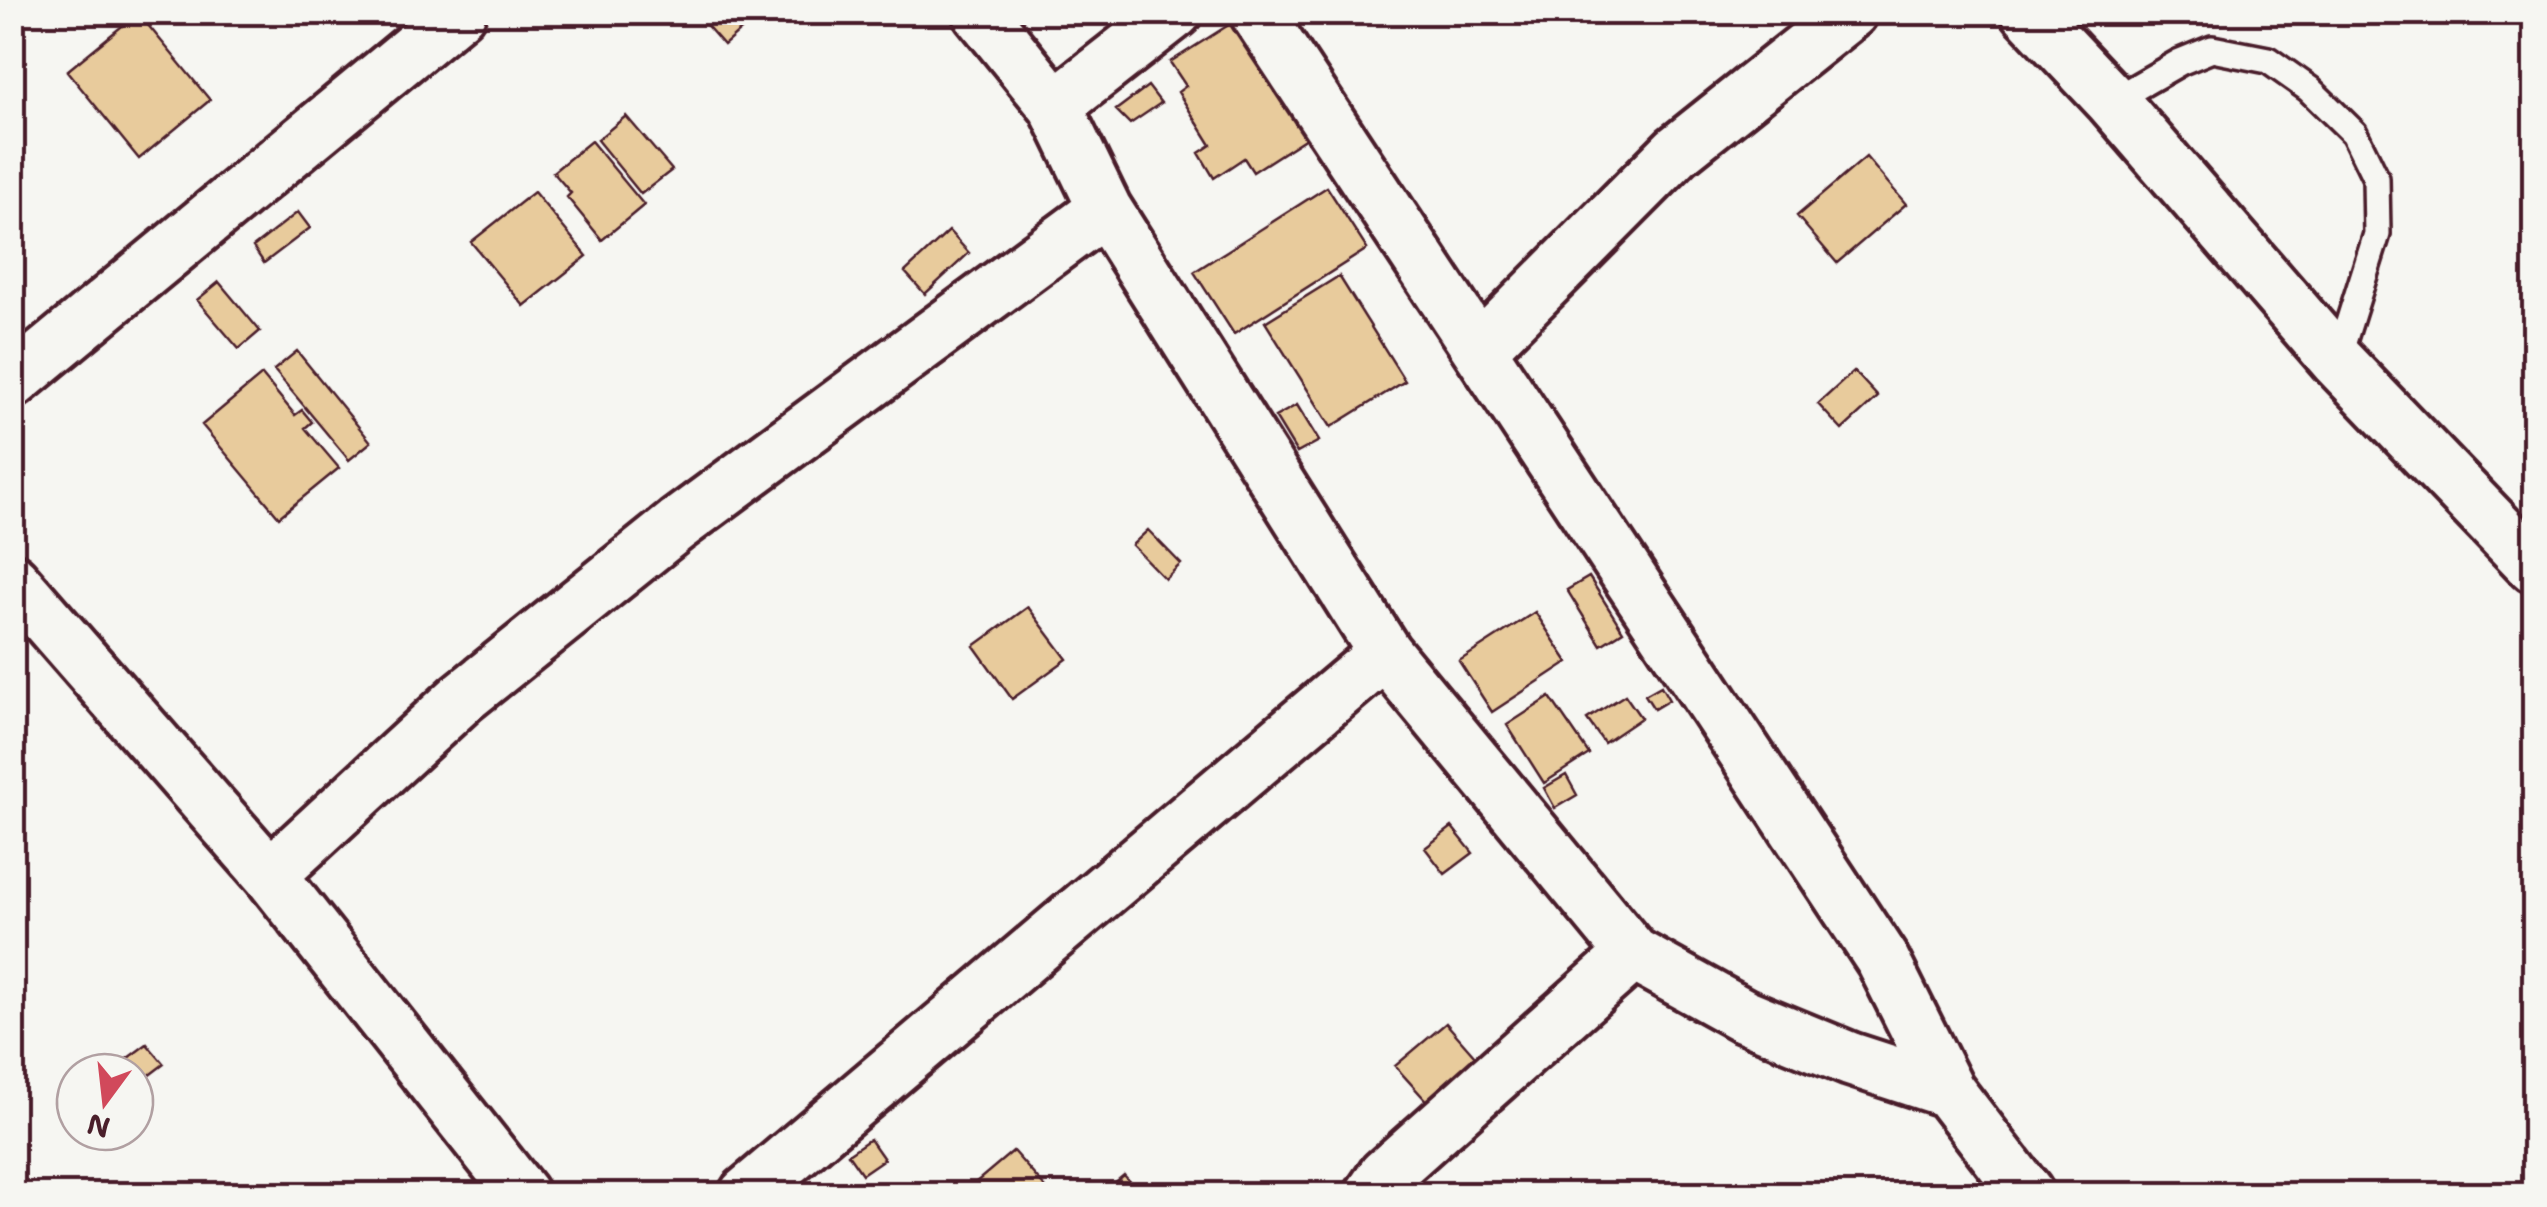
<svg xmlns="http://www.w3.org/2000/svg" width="2547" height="1207" font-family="'Shantell Sans',sans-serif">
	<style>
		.building { fill: #e8cb9c; stroke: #4a1f2b; stroke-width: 2.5 }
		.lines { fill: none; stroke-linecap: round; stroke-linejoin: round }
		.lane-casing { stroke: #4a1f2b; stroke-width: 32 }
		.street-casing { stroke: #4a1f2b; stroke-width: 60 }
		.lane { stroke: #f6f6f2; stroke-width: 25 }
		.street { stroke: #f6f6f2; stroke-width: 52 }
	</style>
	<rect width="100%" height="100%" fill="#f6f6f2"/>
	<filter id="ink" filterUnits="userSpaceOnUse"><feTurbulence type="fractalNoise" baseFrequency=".01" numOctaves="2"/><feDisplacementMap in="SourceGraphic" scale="20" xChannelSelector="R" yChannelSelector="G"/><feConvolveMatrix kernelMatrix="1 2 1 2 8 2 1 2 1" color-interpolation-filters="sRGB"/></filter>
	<g filter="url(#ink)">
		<path class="building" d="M695,12h43l10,12 -24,21z
			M138,13l72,87 -71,59 -72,-88z
			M1246,14l74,115 -67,43 -9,-14 -30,20 -15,-25 12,-8 -33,-53 8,-6 -16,-24z
			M1148,86l13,17 -31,21 -14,-14z
			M626,116l46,54 -31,24 -44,-54z
			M591,141l53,64 -42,35 -35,-43 4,-4 -18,-21z
			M1866,157l40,47 -69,59 -40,-47z
			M1327,187l40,62 -133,85 -40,-62z
			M534,192l53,64 -63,50 -53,-64z
			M298,212l12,16 -46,35 -11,-16z
			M949,231l20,22 -44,41 -20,-22z
			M1339,276l66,105 -74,46 -66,-105z
			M219,282l41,49 -21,18 -42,-49z
			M297,351l74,91 -22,18 -75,-90z
			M1854,371l24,26 -36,33 -24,-26z
			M262,375l33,40 7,-5 10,12 -7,6 34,40 -60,49 -77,-92z
			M1297,405l22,36 -22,12 -22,-36z
			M1148,530l33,34 -16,15 -33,-34z
			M1589,577l34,54 -22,14 -34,-55z
			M1028,607l39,52 -55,40 -38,-53z
			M1535,612l33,50 -76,50 -33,-51z
			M1661,686l8,14 -15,9 -9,-14z
			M1625,695l16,23 -37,25 -17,-24z
			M1550,697l39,57 -45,29 -37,-58z
			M1566,775l11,20 -22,13 -11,-20z
			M1452,827l21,26 -28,21 -20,-26z
			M1446,1023l36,41 -51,42 -36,-40z
			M147,1044l17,20 -29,22v-14h-26z
			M870,1139l14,20 -22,15 -14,-20z
			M1013,1151l38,43h-89z
			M1124,1175l17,19h-40z"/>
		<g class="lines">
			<g class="lane-casing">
				<path id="lane" d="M2112,101l68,-39 32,-13 56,11 41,29 45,44 22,45 1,56 -40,127"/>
			</g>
			<g class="street-casing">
				<path id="street" d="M979,12l76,94 50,103 280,444 248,301 110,61 107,44 98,32
					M1256,12l627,949 65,130 79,103
					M2028,12l84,89 225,260 197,205
					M1055,106l120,-94
					M1480,349l197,-198 174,-139
					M12,382l447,-370
					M12,580l258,295 252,319
					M270,875l192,-177 215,-173 428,-316
					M746,1194l639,-541
					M1372,1194l13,-19 248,-221"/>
			</g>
			<use href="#lane" class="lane"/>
			<use href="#street" class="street"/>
		</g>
	</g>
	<rect width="2547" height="1207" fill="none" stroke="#f6f6f2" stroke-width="50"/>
	<rect x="25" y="25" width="2497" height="1157" fill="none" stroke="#4a1f2b" stroke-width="4" filter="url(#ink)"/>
	<g transform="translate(105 1102) rotate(195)"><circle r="48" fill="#f6f6f2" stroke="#b1a0a2" stroke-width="2.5"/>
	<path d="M0-8L18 38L0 25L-18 38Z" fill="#d1495b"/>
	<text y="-15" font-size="28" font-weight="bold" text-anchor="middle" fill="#4a1f2b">N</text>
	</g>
</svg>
